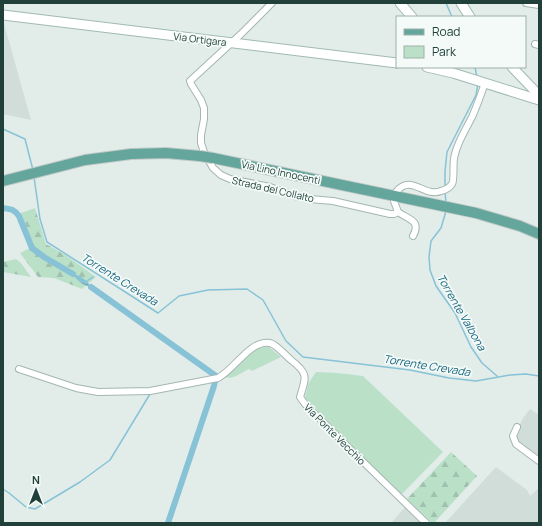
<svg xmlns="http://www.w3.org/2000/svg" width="542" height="526" font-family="Manrope,sans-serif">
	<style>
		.built { fill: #d0ddd9 }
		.green { fill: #bae0c8 }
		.forest { fill: url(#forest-firs) }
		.water { fill: url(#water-ripples) }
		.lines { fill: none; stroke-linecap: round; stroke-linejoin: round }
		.stream { stroke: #87c2d6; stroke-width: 1.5 }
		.canal { stroke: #87c2d6; stroke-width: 6 }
		.street-casing { stroke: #a4b6b2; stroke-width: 8 }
		.secondary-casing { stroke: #a0bab3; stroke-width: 11 }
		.primary-casing { stroke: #c1cac8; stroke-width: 12 }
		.street { stroke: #fff; stroke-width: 6 }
		.secondary { stroke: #fff; stroke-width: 9 }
		.primary { stroke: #64a69b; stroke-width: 10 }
		.primary-bridge-casing { stroke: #c1cac8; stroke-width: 12; stroke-linecap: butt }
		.primary-bridge { stroke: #64a69b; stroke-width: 10 }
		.labels { text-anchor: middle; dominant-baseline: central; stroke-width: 3.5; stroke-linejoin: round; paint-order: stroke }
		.street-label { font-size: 10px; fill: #21403a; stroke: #f3faf7 }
		.water-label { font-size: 11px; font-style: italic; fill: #176580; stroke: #f3faf7 }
	</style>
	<defs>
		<pattern id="forest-firs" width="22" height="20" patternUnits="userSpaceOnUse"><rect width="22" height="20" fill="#bae0c8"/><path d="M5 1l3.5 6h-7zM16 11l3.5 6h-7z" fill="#a0c1ad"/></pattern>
		<pattern id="water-ripples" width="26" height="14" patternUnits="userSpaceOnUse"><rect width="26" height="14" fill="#87c2d6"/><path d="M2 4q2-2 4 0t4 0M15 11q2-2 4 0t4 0" fill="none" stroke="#6e9faf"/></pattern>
	</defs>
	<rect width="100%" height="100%" fill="#e2edea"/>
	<path class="built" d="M3,20l28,100 -28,-6z
		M530,409l9,6v43l-24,-17 2,-10 6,-13z
		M496,467l31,23 3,6 9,-8v35h-94z
		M406,506l18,17h-33z"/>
	<path class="green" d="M264,347h5l12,10 -29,14 -3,-2c-9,4 -15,11 -24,8l29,-26 4,-3z
		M316,372l22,1 25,3 80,76 -42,43 -96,-97 3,-14z"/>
	<path class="forest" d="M35,208l11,36 21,12 29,21 -14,12 -28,-11 -16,-1 -18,-24 14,-7 -13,-33z
		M16,259l5,4 10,14 -28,-5v-10z
		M451,452l26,24 -43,47h-2l-25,-24z"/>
	<path class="water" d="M73,274c7,1 15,7 18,13 -7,-1 -15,-7 -18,-13z"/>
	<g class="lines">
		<path class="stream" d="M446,3l6,14
			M475,67l2,10
			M3,129l22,10 8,31
			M34,177l6,42 7,23 111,71 21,-17 29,-6 39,-1 16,11 23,41 17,16 107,13 39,8 27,3 34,-6 16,-1 13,2
			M445,187v-16l2,-19 29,-57 2,-11
			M445,191l1,12
			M446,211l-5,17 -10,13 -2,16 1,13 6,16 19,27 16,34 11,16 15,13
			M87,281l6,-4
			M3,489l6,4 17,14 9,2 45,-27 30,-22 40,-66"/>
		<path class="canal" d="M3,208c8,1 11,1 16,8l13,32 12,9 29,17
			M91,287l125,89 -2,10 -46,137"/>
		<g class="street-casing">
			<path id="street" d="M272,3l-31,31 -51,47 1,3 10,16 3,8v11l-3,16v8l3,9 9,16 8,7 9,4 40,8 25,9 15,3 23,2 57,13h4l4,-2
				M526,3l13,2
				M535,44l4,1
				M396,192c15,-19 28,6 45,-1 4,-1 9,-4 11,-7 3,-4 0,-22 3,-30 3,-13 11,-25 17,-37 5,-11 9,-23 13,-34
				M394,201l4,11c9,7 24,8 15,24
				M19,369l57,19 22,4 52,-1 68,-13c16,-8 33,-39 52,-35 6,1 16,13 21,17 18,14 15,17 9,37l5,7 45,45 76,74
				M517,427l-4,9 3,8 23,17"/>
		</g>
		<g class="secondary-casing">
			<path id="secondary" d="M400,3l12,14
				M461,3l9,14
				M3,15l394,48
				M427,67l26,6 86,27
				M512,67l22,23 2,4v5"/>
		</g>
		<g class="primary-casing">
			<path id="primary" d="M213,158l263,55 44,13 19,8
				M3,181l82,-21 46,-6 35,-1 34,3"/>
		</g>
		<use href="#street" class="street"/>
		<use href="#secondary" class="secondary"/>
		<use href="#primary" class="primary"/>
		<g class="primary-bridge-casing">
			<path id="primary-bridge" d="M200,156l13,2"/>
		</g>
		<use href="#primary-bridge" class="primary-bridge"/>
	</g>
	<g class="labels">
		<g class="street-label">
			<text transform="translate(200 39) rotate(7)">Via Ortigara</text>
			<text transform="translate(281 172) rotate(12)">Via Lino Innocenti</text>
			<text transform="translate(273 189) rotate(13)">Strada del Collalto</text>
			<text transform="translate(335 434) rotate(45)">Via Ponte Vecchio</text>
		</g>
		<g class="water-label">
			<text transform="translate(120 279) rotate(32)">Torrente Crevada</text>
			<text transform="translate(462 312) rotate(60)">Torrente Valbona</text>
			<text transform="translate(427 365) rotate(9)">Torrente Crevada</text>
		</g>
	</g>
	<rect width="542" height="526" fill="none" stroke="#21403a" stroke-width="8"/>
	<rect x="396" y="16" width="130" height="52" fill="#f3faf7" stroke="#9fb0ab"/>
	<rect x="404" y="29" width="20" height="6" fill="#64a69b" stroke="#9fb0ab"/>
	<text x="432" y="36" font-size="12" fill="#21403a">Road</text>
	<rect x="404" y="46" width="20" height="12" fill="#bae0c8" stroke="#9fb0ab"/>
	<text x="432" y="56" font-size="12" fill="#21403a">Park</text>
	<g transform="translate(36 490)" stroke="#f3faf7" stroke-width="3" paint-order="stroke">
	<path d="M0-3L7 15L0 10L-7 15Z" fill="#21403a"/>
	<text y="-6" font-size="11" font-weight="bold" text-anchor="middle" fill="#21403a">N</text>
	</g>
</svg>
